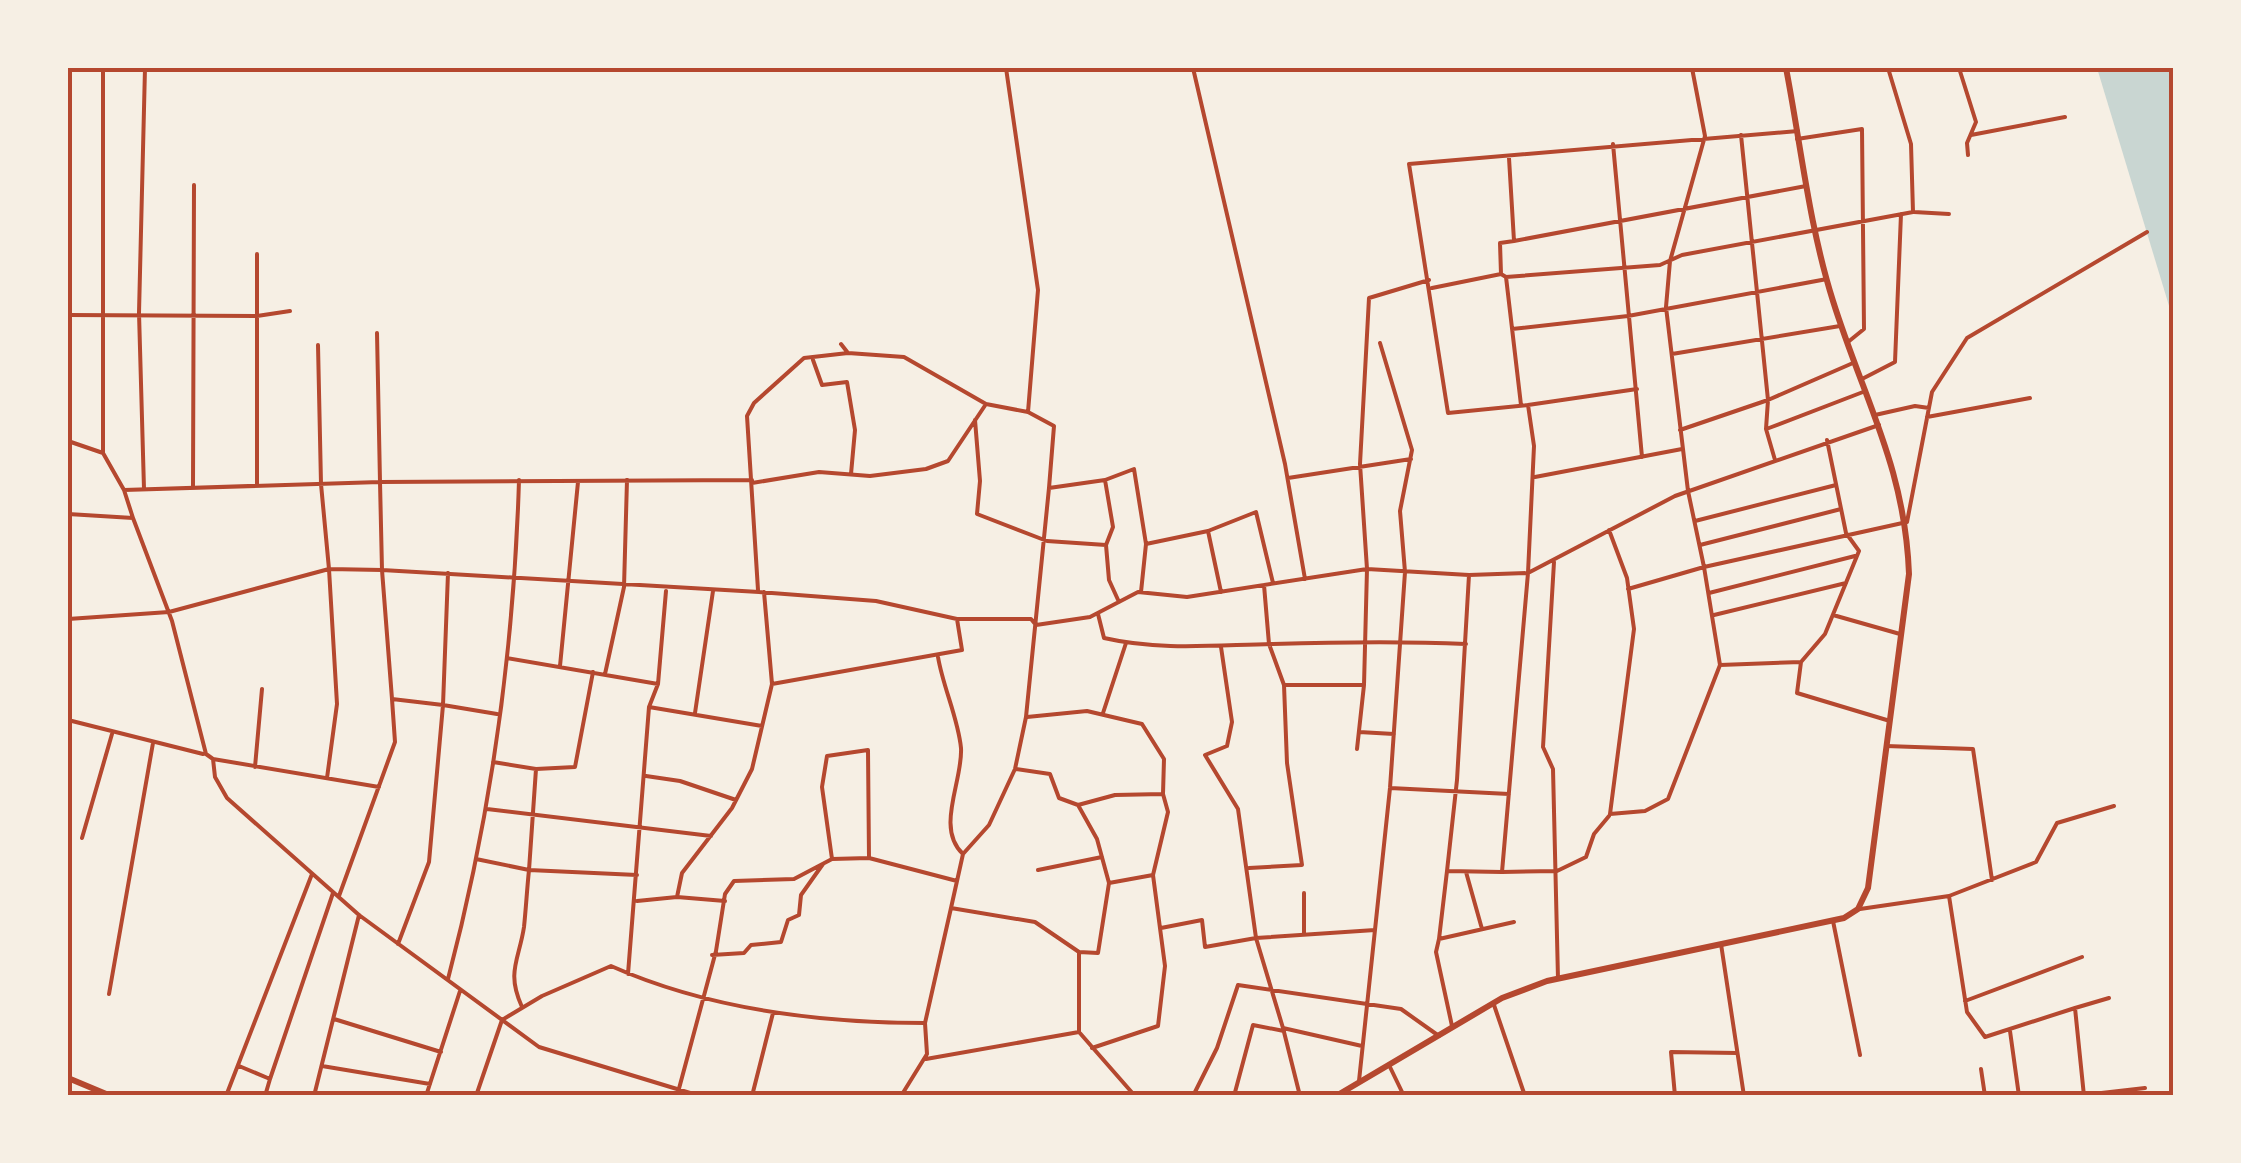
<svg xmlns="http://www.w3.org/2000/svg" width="2241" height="1163" font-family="'PT Sans Narrow',sans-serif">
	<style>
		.water { fill: #c9d6d2 }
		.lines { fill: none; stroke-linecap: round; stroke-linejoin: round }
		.minor { stroke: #b5482f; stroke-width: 4 }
		.primary { stroke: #b5482f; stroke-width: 6 }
		.neatline { fill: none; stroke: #b5482f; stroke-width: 4 }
	</style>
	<rect width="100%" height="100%" fill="#f6efe4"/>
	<path class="water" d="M2097,68h76v251z"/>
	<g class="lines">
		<path class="minor" d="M103,68v385l21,37
			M1006,68l32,222 -10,122 26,14 -5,62
			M1193,68l92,396 20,115
			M1692,68l13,68 -35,125 -4,46 22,184 16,76 203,-45 25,-130 35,-54 180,-106
			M1959,68l17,54 -9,21 1,12
			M1798,131l-389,33 39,249 80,-8 6,41 -6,127 147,-77 204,-71
			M1741,135l27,265 -2,29 9,31
			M1971,135l94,-18
			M1797,139l65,-10 2,200 -16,13
			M1613,144l29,313
			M1914,212l35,2
			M1514,241l292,-55
			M257,254v232
			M1501,274l-1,-31 14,-2 -5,-83
			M1506,277l154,-12 22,-10 231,-43 -2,-68 -23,-76
			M1432,288l69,-14 5,3 15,128
			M68,315l189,1 33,-5
			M1512,329l116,-13 199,-37
			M377,333l3,149 372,-2
			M841,344l7,9 56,4 82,47 42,8
			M1672,354l168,-28
			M813,360l9,25 25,-3 8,48 -4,44
			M1862,379l33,-17 6,-148
			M1528,405l109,-16
			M1875,415l40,-9 14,2
			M1927,417l103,-19
			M975,420l5,61 -3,33 70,27 59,4
			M1769,428l94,-36
			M1680,430l88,-30 85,-37
			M68,441l35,12
			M1535,477l147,-28
			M1288,478l123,-19
			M1105,480l-56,8 -23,229 -11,52 -26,56 -26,29 -12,54 84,14 44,30v80l56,64
			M752,483l67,-11 51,4 56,-7 22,-8 38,-57
			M193,488l1,-303
			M144,489l-5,-176 6,-245
			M68,514l65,4 -9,-28 256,-8 2,88 377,22 117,9 81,18h74l5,6 54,-8 48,-25 49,5 180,-28 102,6
			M133,518l39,103 34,133 7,5 2,18 12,21 132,117 180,132 161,49
			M1695,521l141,-36
			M1609,530l18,48 7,51 -24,185 35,-3 23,-12 52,-134
			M1208,531l48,-19 17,71
			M1700,545l141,-36
			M1554,562l-11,185 10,22 5,210
			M1264,585l5,59 15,41
			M1628,589l76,-22 16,98 81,-3 24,-28 34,-83 -13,-18 -19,-93
			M758,590l-11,-174 7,-13 50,-45 44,-5
			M1141,592l5,-48 62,-13 13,61
			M1709,593l146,-37
			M1119,602l-10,-22 -3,-35 7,-18 -8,-47 29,-11 12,75
			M1098,614l6,24c57,13 111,7 169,6 65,-2 129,-3 193,0
			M1714,615l132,-32
			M1833,615l67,19
			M68,619l101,-7 160,-43 -8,-85 -3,-139
			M1221,647l11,75 -5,24 -22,9 33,54 18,129 27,90
			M938,657c5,30 20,61 23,91 2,33 -26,80 2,106
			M507,658l151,26
			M1801,662l-4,31 93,28
			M560,666l18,-184
			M605,674l19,-87 3,-107
			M772,684l190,-34 -5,-31
			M649,707l113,19
			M695,713l18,-122
			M1103,713l23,-70
			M1027,717l60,-6 55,13 22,35 -1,35 5,18 -15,63 12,91 -7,60 -66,22
			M68,720l135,34
			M1359,732l35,2
			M1886,746l87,3 19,131
			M1357,749l7,-64
			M213,759l166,28
			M493,762l43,7 39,-2 18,-95
			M255,767l7,-78
			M1016,769l34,5 9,24 19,7 37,-10 48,-1
			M646,776l34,5 56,19
			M327,778l10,-74 -8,-135 53,1 10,129
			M1390,788l119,6
			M1078,805l19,34 12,44
			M487,809l224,27
			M82,838l30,-104
			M476,859l53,11 7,-101
			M832,859l-10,-72 5,-31 41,-6 1,108
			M1249,868l53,-3 -15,-102 -3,-78h80l3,-116 -7,-105 9,-166 60,-18
			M1038,870l64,-13
			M1447,871l10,-91 12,-205 59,-2 -26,299 -55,-1 -8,68 75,-17
			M1466,872l16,57
			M1502,872l55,-1 29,-14 8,-23 15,-18
			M339,896l56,-154 -3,-43 51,6 5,-132
			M1949,896l87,-34 21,-39 57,-17
			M637,901l40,-4
			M725,901l-48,-4 5,-24 50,-65 20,-39 20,-85 -8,-92
			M1860,909l89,-13 18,116 18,25 90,-29 9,88
			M1833,921l27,134
			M1161,928l41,-8 3,27 51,-9 119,-8
			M1304,933v-40
			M1439,939l-3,13 16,74
			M398,944l31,-82 14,-157 54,9
			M1721,944l23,152
			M1079,952l19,1 11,-70 44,-8
			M712,955l32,-2 7,-8 30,-3 7,-22 11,-5 2,-20 22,-31
			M628,974l21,-267 9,-23 8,-93
			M448,979c43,-163 66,-331 71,-499
			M109,994l44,-251
			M1965,1001l117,-44
			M1494,1005l31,91
			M522,1007c-16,-35 -3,-47 2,-80 2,-19 3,-38 5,-57l108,5
			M2075,1008l34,-10
			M334,1019l107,33
			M2010,1031l9,65
			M926,1059l153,-27
			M1389,1065l15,31
			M239,1066l31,13 63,-186
			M322,1066l108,18
			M1981,1069l4,27
			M1359,1081l31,-293 15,-216 -5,-61 12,-61 -32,-107
			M2084,1095l61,-7
			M226,1096l86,-222
			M265,1096l5,-17
			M314,1096l45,-181
			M426,1096l34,-105
			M476,1096l26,-76 40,-24 69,-30c99,44 208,57 314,57
			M677,1096l39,-145 9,-57 9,-13 60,-2 38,-20 37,-1 88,23
			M752,1096l21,-83
			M901,1096l26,-42 -2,-31 26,-115
			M1193,1096l24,-48 21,-63 163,24 38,27
			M1234,1096l19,-71 31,6
			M1300,1096l-17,-68 79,18
			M1675,1096l-4,-44 66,1
			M1726,1096l18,-3"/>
		<path class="primary" d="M68,1078l43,18
			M1336,1096l166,-98 45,-17 297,-63 14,-9 10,-21 41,-314c-4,-107 -45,-174 -76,-273 -24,-76 -32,-155 -47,-233"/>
	</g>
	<rect width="2241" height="1163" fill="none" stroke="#f6efe4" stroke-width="140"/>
	<rect x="70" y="70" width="2101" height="1023" class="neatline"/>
</svg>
